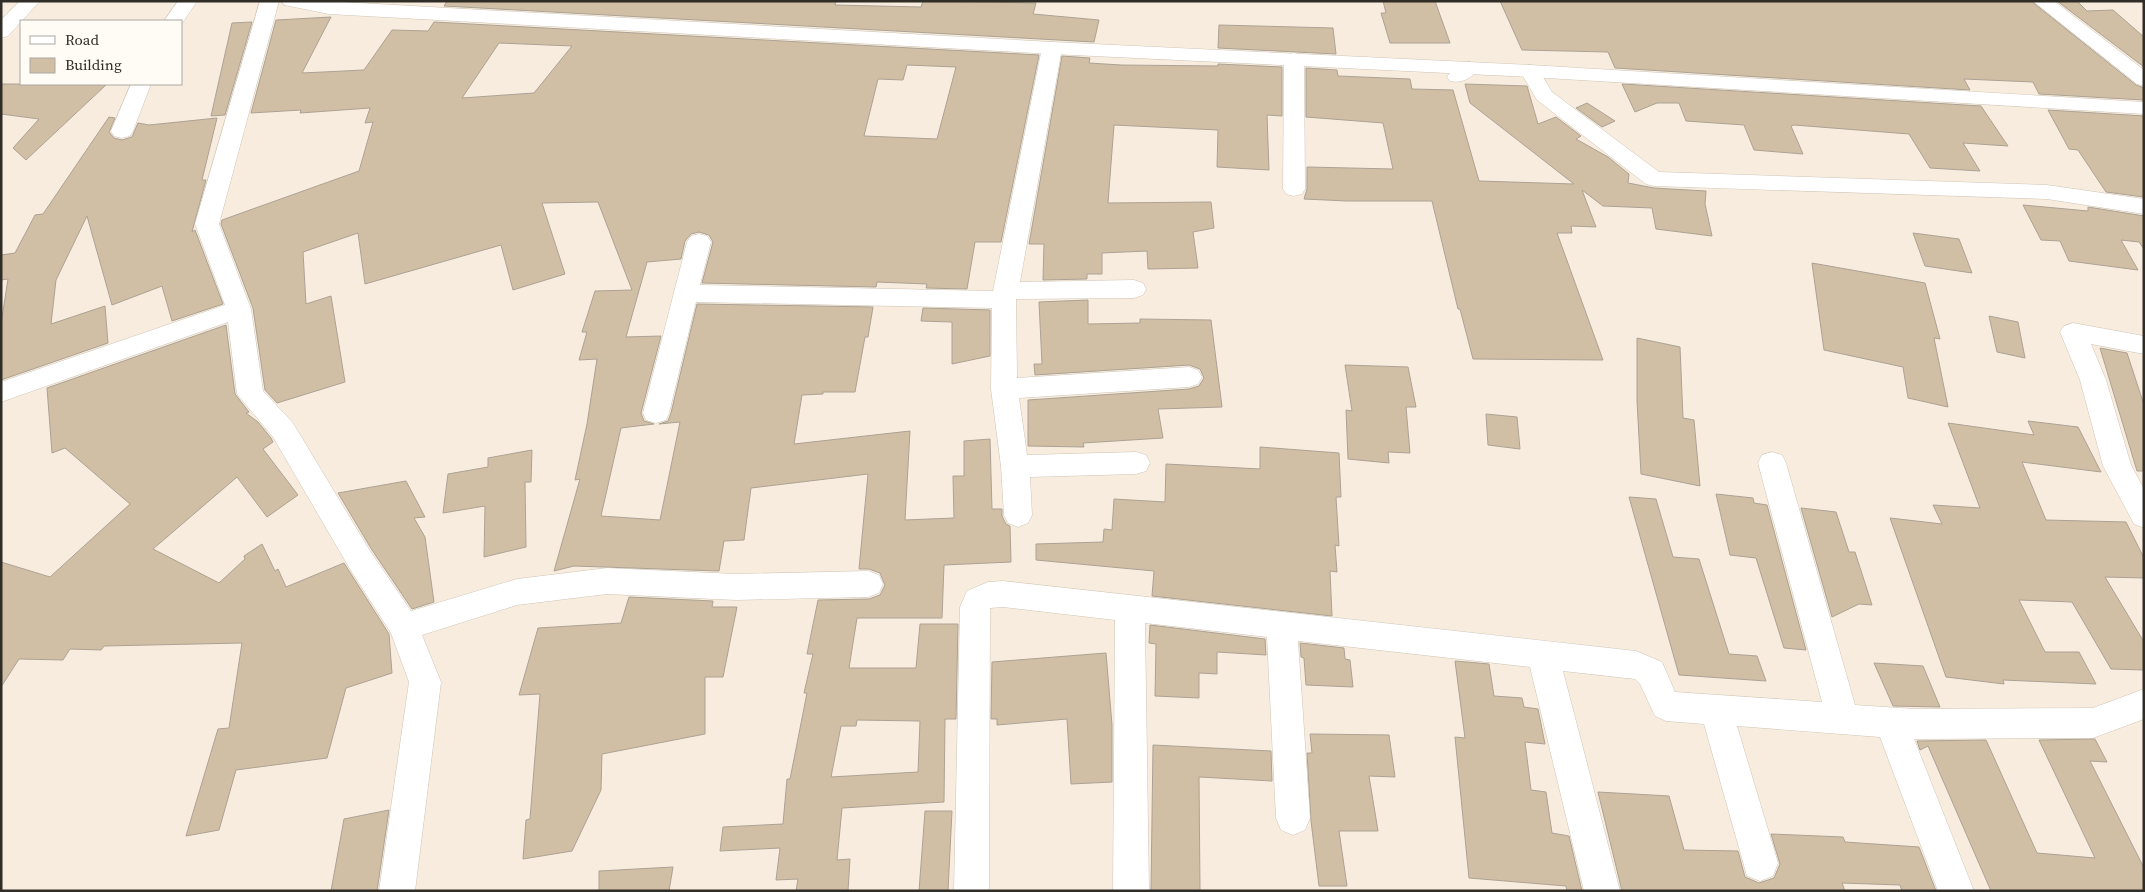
<svg xmlns="http://www.w3.org/2000/svg" width="2145" height="892" font-family="'Source Serif 4',serif">
	<style>
		.building { fill: #d1bfa5; stroke: #aca294; fill-rule: evenodd }
		.lines { fill: none; stroke-linecap: round; stroke-linejoin: round }
		.minor-casing { stroke: #cfc5b7; stroke-width: 1 }
		.tertiary-casing { stroke: #cfc5b7; stroke-width: 1 }
		.secondary-casing { stroke: #cfc5b7; stroke-width: 1 }
		.minor { fill: #fff; fill-rule: evenodd }
		.tertiary { fill: #fff; fill-rule: evenodd }
		.secondary { fill: #fff; fill-rule: evenodd }
	</style>
	<rect width="100%" height="100%" fill="#f7ecde"/>
	<path class="building" d="M447,1h389l-1,4 86,2 2,-6 113,2 -3,11 66,6 -5,22 -650,-36z
		M1383,1h52l15,42h-60l-9,-30h5z
		M1500,1h531l105,84 8,3v12l-105,-6 -6,-12 -69,-3 6,11 -355,-22 -7,-16 -86,-2z
		M2057,1h20l10,10 26,-1 31,27v30z
		M331,17l-29,56 62,-3 28,-40 36,1 6,-9 605,33 -38,187h-26l-8,47 -41,-1 1,-4 -50,-2 -1,5 -174,-4 11,-41 -4,-7 -10,-3 -8,2 -6,7 -4,18 -34,3 -21,75 35,-1 -20,77 3,8 10,3 -33,4 -20,88 59,4 20,-98 -21,2 9,-3 3,-8 26,-109 176,3 -5,30h-3l-10,55h-32v2l-21,1 -8,49 116,-13 -5,89 49,-2 -1,-42h11v-35l26,-2 2,70h10v7l4,8 4,2 1,36 -67,3 -2,53h-85l-8,50h67l4,-44h38l-2,95h-11l-1,83 -102,6 -5,52 13,-1 -2,32h-52l2,-12 -22,1 4,-32 -60,3 3,-24 60,-3 4,-45h3l17,-86h-3l9,-39h-6l11,-54 51,-1 11,-4 5,-10 -5,-12 -11,-4h-10l9,-95 -117,14 -7,52 -20,1 -5,30 -145,-5 -20,5 26,-92 -5,1 12,-56 10,-65 -18,1 8,-28h-5l13,-41 37,-1 -34,-88 -56,1 23,71 -52,16 -12,-45 -136,39 -7,-51 -55,19 3,52 25,-8 14,86 -68,21 -12,-13 -12,-82 -32,-84 1,-4 137,-49 14,-49 -8,1 5,-15 -70,5 1,-3 -50,3 25,-93zM499,43l73,3 -38,47 -72,5zM907,65l49,2 -19,72 -73,-3 14,-57 25,1zM857,720l63,1 -2,51 -87,5 10,-51h15z
		M252,22l-27,93 -14,1 21,-93z
		M1219,25l114,3 3,26 -118,-6z
		M1062,56l28,2 -1,5 32,2 97,1v-2l64,3v49l-15,-1 2,55 -52,-3 1,-37 -104,-5 -6,78 103,-1 3,26 -21,4 5,36 -50,1 -1,-18 -45,2v21h-15v5l-44,1 1,-36h-15z
		M1306,68l31,2 1,6 72,3 2,10 41,1 26,91 95,3 -104,-81 -5,-19 62,2 11,38 18,-7 25,19 -5,3 32,18 21,17 -1,9 26,5 52,3 -1,13 7,32 -56,-7 -4,-21 -49,-2 -21,-16 14,37 -25,-1 1,7h-15l46,127 -130,-1 -13,-50h-2l-26,-108h-85l-43,-2 3,-10v-22l86,2 -10,-46 -77,-6z
		M1,84h106l-81,76 -13,-12 26,-29 -38,-5z
		M1622,84l359,22 27,40 -45,-3 17,28 -50,-3 -21,-34 -115,-9 -3,1 12,28 -49,-4 -10,-25 -58,-4 -7,-18h-22l-22,9z
		M1587,103l28,18 -13,6 -26,-19z
		M2048,110l96,6v81l-38,-5 -28,-42 -9,-1z
		M109,117l6,1 -6,14 5,6 8,2 10,-3 6,-14 11,2 68,-7 -15,62h4l-14,52 3,-2 28,74 -51,17 -10,-35 -50,19 -25,-89 -31,64 -5,44 54,-18 3,37 -107,37v-56l7,-45 -7,1v-25l14,-2 20,-38 8,-1z
		M2023,205l65,6v-4l56,9v33l-5,-7 -18,-2 17,30 -69,-9 -9,-20 -19,-1z
		M1913,233l46,6 13,34 -47,-7z
		M1812,263l113,20 15,56 -6,-1 14,69 -40,-9 -5,-31 -79,-17z
		M1088,300v24l52,-1v-4l71,1 11,87 -64,2 5,29 -80,5 1,4 -56,-1v-46l161,-11 10,-3 5,-8 -4,-9 -11,-4 -154,10 -1,-11h8l-3,-62z
		M923,308l67,2v46l-38,8v-42l-31,-1z
		M1989,316l29,6 7,36 -28,-6z
		M226,325l9,69 14,18 -3,1 12,9 13,16 2,4 -10,7 35,46 -31,22 -30,-40 -84,72 66,34 26,-24 -1,-3 18,-12 13,27 3,-2 8,18 58,-24 45,71 3,39 -46,15 -19,70 -91,12 -17,60 -33,6 32,-107 11,-1 13,-85 -138,3 -3,4 -31,-1 -7,11 -44,-1 -18,28v-125l49,15 80,-73 -65,-56 -13,5 -5,-65z
		M1637,338l43,9 3,71 11,2 6,66 -59,-12 -4,-73z
		M2100,348l27,5 17,52v66h-7z
		M1345,365l63,2 8,40h-10l4,46 -22,-1 1,11 -41,-4 -2,-49 6,1z
		M1486,414l31,3 3,32 -32,-4z
		M2028,421l50,6 23,45 -79,-10 24,58 80,2 18,36v20l-39,-1 39,65v28l-33,-1 -39,-67 -53,-2 26,52h34l17,32 -93,-4 1,4 -58,-7 -56,-159 52,6 -9,-19 47,3 -32,-85 86,12z
		M1260,447l79,6 2,44h-5l3,49 -4,-1 2,27 -7,-1 2,45 -180,-20 2,-25 -118,-11v-16l67,-2 1,-13 8,1 2,-31 51,3 1,-38 94,5z
		M532,450l-1,32h-6l1,65 -42,10 1,-51 -42,7 5,-39 40,-7v-9z
		M406,481l19,36 -11,1 11,19 9,65 -22,7 -40,-59 -34,-57z
		M1716,494l37,4 1,5 13,2 39,145 -22,-2 -28,-90 -26,-3z
		M1629,497l27,2 17,58 26,2 30,95 28,2 9,25 -87,-6z
		M1801,508l35,4 13,40h6l17,53 -13,-1 -27,13z
		M629,597l84,4 -1,6h25l-14,70h-18v57l-103,20 -1,36 -29,61 -49,8 3,-39 4,-1 10,-125 -21,1 19,-67 83,-5z
		M1150,625l115,14 1,16 -49,-3v22l-18,-1v25l-44,-2 1,-52 -7,-1z
		M1300,643l44,5 1,11 5,1 3,27 -47,-2 -2,-27 -3,-1z
		M1106,653l6,72v57l-41,2 -4,-65 -70,6v-6h-6l1,-57z
		M1455,661l34,3 5,32 28,2 2,9 14,2 7,35 -20,-2 6,48 15,2 6,41 17,3 13,55h-15l-1,-5 -97,-8 -14,-141 10,1z
		M1874,663l49,3 17,41 -47,-1z
		M1310,734l79,1 6,42 -26,-1 9,55h-39l8,55h-28l-8,-65 -4,-68h5z
		M2095,739l12,23 -17,-1 54,107v23h-153l-63,-145 -8,4 -3,-9 69,-1 51,113 58,5 -56,-118z
		M1153,745l118,6 1,30 -73,-4 1,114h-49z
		M1598,792l71,4 15,54 54,1 7,26 14,6 15,-5 6,-14 -9,-30 72,3 2,5 74,5 17,44h-34l-2,-6 -58,-2 3,8h-223z
		M389,810l-12,81h-46l13,-72z
		M925,811h27l-4,80h-29z
		M673,867l-4,24h-70v-20z"/>
	<g class="lines">
		<g class="minor-casing">
			<path id="minor" d="M20,1h20l-32,35 -7,2v-18z
				M178,1h19l-16,24v-4h-17z
				M260,1h19l-60,223 32,85 12,82 30,32 77,128 41,60 106,-32 90,-11 129,6 132,-3 11,4 4,9 -4,9 -11,4 -132,3 -129,-6 -90,11 -95,30 19,47 -26,209h-36l30,-209 -18,-49 -41,-64 -77,-132 -36,-43 -9,-72 -227,80v-20l224,-77 -30,-81z
				M1052,42l7,2 3,4 -42,234 114,-2 9,3 3,6 -3,6 -9,3 -118,1 1,79 172,-11 9,3 4,7 -4,7 -9,3 -170,11 8,57 109,-3 10,3 4,8 -4,8 -10,3 -106,3 2,38 -4,8 -10,4 -10,-4 -4,-8 -3,-49 -10,-77 1,-81 -296,-6 -27,111 -3,7 -10,3 -10,-3 -3,-7 44,-171 4,-6 8,-2 8,2 4,6 -11,43 293,6 49,-243 3,-4z
				M1294,53l7,2 3,4 1,130 -3,5 -8,2 -8,-2 -3,-5 1,-130 3,-4z
				M1469,62l7,2 3,4c-7,10 -17,16 -29,13l-3,-4c5,-8 13,-13 22,-15z
				M1530,65l7,2 15,25 107,80 388,13 97,14v15l-97,-15 -393,-13 -8,-2 -109,-84 -17,-29 3,-4z
				M131,84h20l-18,47 -3,5 -8,2 -8,-2 -3,-5z
				M2073,323l71,13v18l-53,-10 15,36 25,85 13,24v39l-10,-4 -31,-58 -23,-86 -20,-48 4,-6z
				M1772,452l10,3 4,8 69,242 60,4 178,-1 51,-19v30l-51,19 -179,1 60,152h-36l-58,-154 -143,-11 41,137 -5,13 -13,5 -13,-5 -43,-152 -38,-3 -11,-5 -15,-32 -5,-5 -72,-8 57,220h-36l-54,-224 -232,-26 12,177 -5,12 -12,5 -12,-5 -5,-12 -9,-181 -122,-14 4,268h-36l2,-271 -112,-13 -13,1 -1,280 -1,3h-34l6,-284 7,-16 21,-9 15,-1 633,70 26,11 13,30 147,10 -64,-239 4,-8z"/>
		</g>
		<g class="tertiary-casing">
			<path id="tertiary" d="M2033,1h21l90,69v16l-7,-2z"/>
		</g>
		<g class="secondary-casing">
			<path id="secondary" d="M282,1h42l728,41 478,23 614,37v12l-614,-37 -478,-23 -723,-40 -45,-9z"/>
		</g>
		<use href="#minor" class="minor"/>
		<use href="#tertiary" class="tertiary"/>
		<use href="#secondary" class="secondary"/>
	</g>
	<rect width="2145" height="892" fill="none" stroke="#302c26" stroke-width="5"/>
	<rect x="20" y="20" width="162" height="65" fill="#fffbf5" stroke="#aca8a2"/>
	<rect x="30" y="36" width="25" height="8" fill="#ffffff" stroke="#aca8a2"/>
	<text x="65" y="45" font-size="15" fill="#302c26">Road</text>
	<rect x="30" y="58" width="25" height="15" fill="#d1bfa5" stroke="#aca8a2"/>
	<text x="65" y="70" font-size="15" fill="#302c26">Building</text>
</svg>
